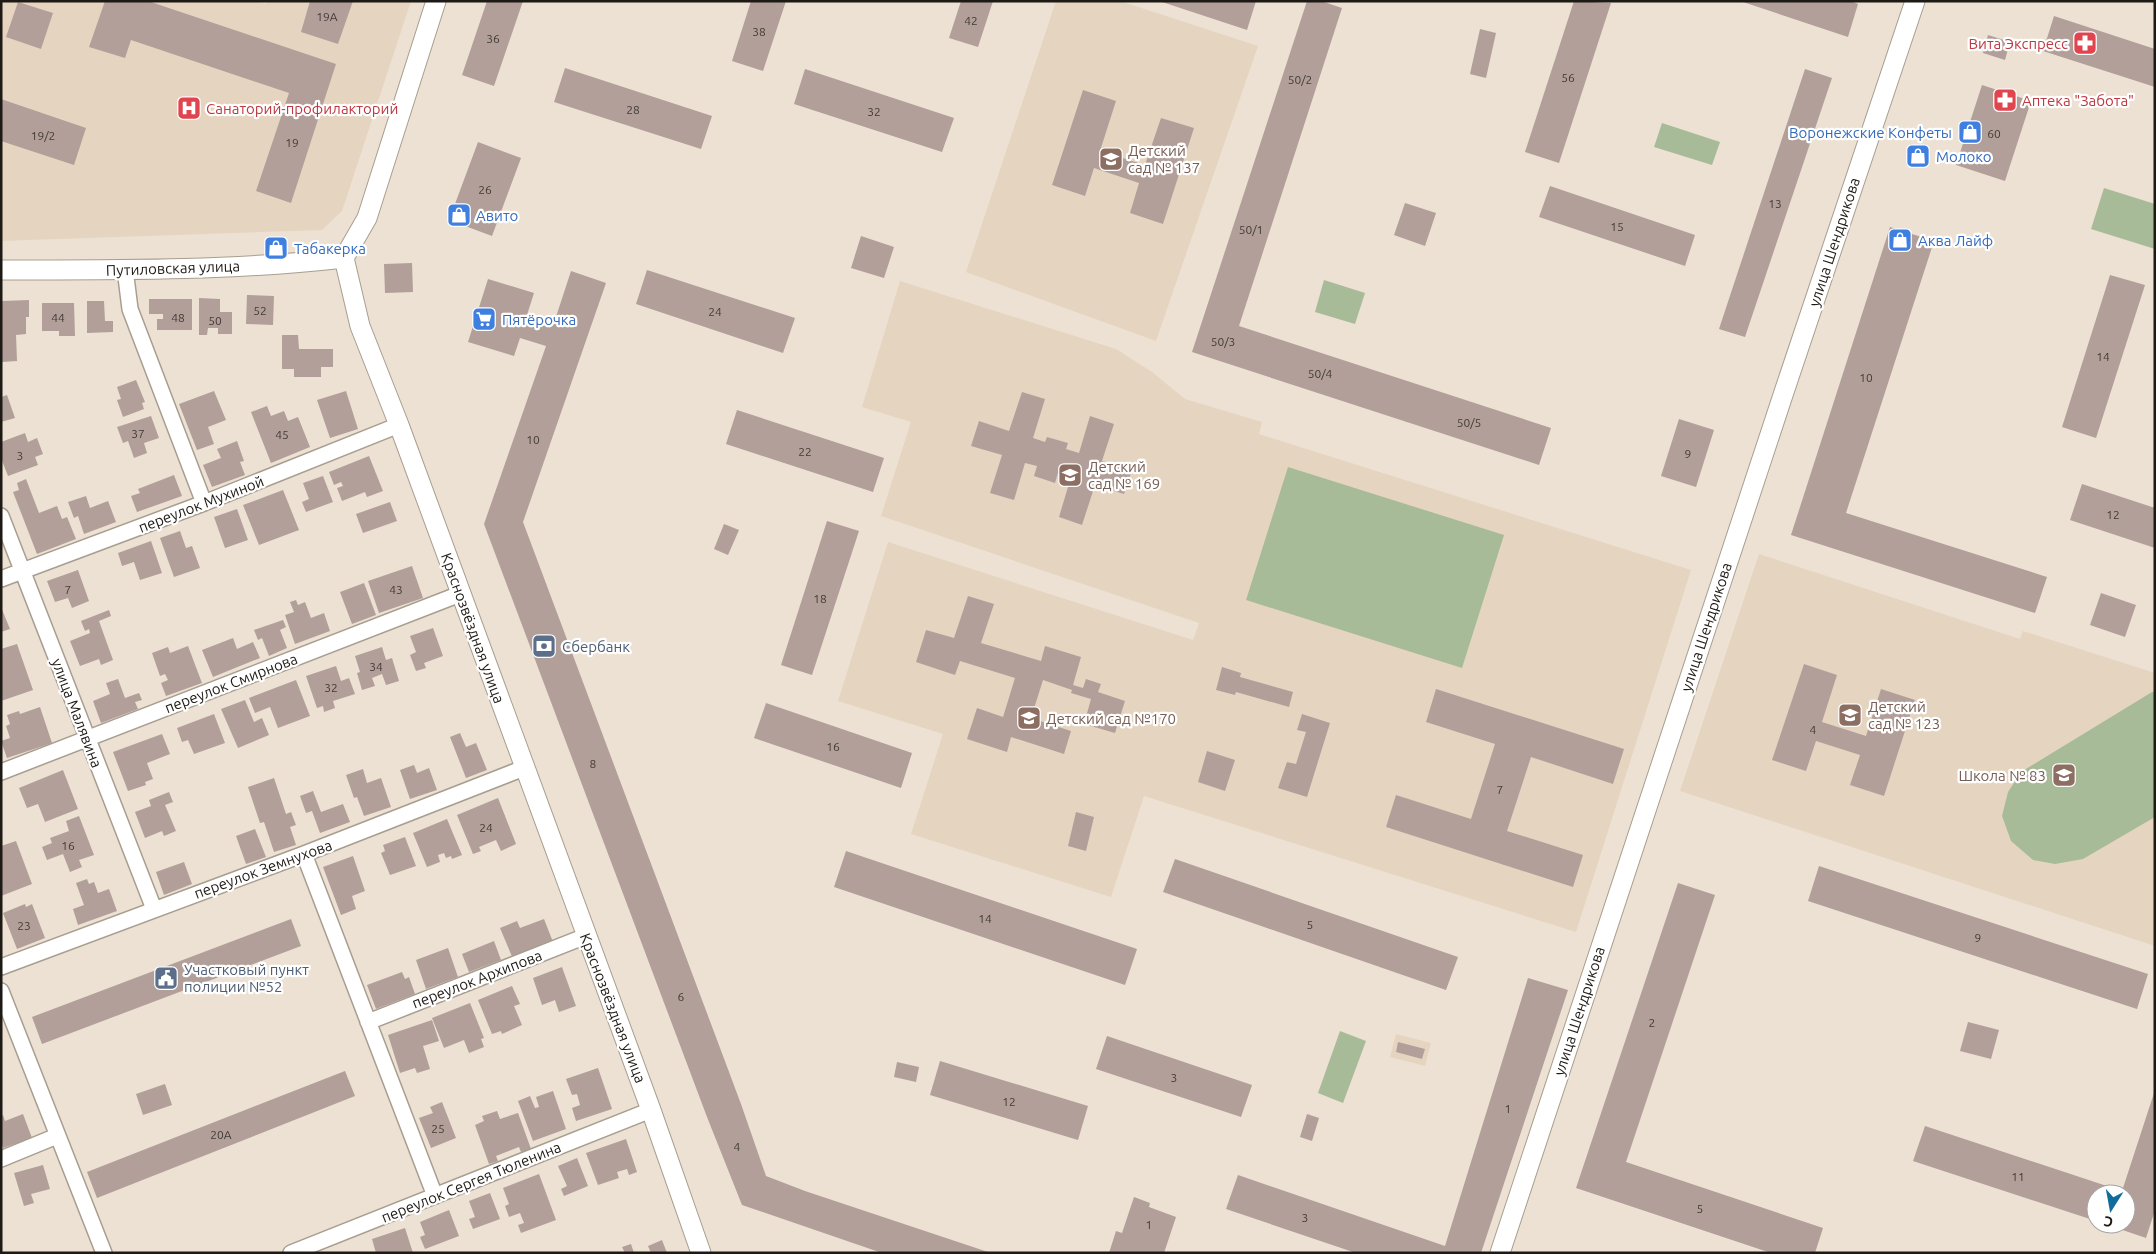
<svg xmlns="http://www.w3.org/2000/svg" width="2156" height="1254" font-family="Ubuntu,sans-serif">
	<style>
		.built { fill: #e5d5c0 }
		.green { fill: #a8bb98 }
		.building { fill: #b29f9a }
		.lines { fill: none; stroke-linecap: round; stroke-linejoin: round }
		.minor-casing { stroke: #a89e8f; stroke-width: 18 }
		.tertiary-casing { stroke: #a89e8f; stroke-width: 21 }
		.minor { stroke: #fff; stroke-width: 15 }
		.tertiary { stroke: #fff; stroke-width: 19 }
		.labels { text-anchor: middle; dominant-baseline: central; stroke-width: 4.5; stroke-linejoin: round; paint-order: stroke }
		.number-label { font-size: 12px; fill: #423a36 }
		.health-label { font-size: 15px; fill: #be3a42; stroke: #fff; text-anchor: start }
		.shop-label { font-size: 15px; fill: #366cbe; stroke: #fff; text-anchor: start }
		.education-label { font-size: 15px; fill: #785e54; stroke: #fff; text-anchor: start }
		.street-label { font-size: 15px; fill: #1d1914; stroke: #fff }
		.service-label { font-size: 15px; fill: #4e5e75; stroke: #fff; text-anchor: start }
	</style>
	<rect width="100%" height="100%" fill="#ece1d2"/>
	<path class="built" d="M1,1h255l10,3 1,-3h144l-69,210 -20,19 -321,11z
		M1056,1h64l138,45 -102,295 -190,-69z
		M900,281l216,68 36,23 33,27 77,23 -3,12 432,136 -115,362 -432,-136 -33,101 -200,-63 32,-100 -105,-33 50,-159 305,98 6,-17 -318,-107 30,-94 -49,-15z
		M1759,554l261,85 3,-8 132,42v273l-475,-155z
		M1396,1034l35,9 -6,23 -35,-9z"/>
	<path class="green" d="M1662,123l58,19 -8,23 -58,-18z
		M2104,188l51,16v45l-64,-20z
		M1324,280l41,13 -10,31 -40,-12z
		M1288,467l216,68 -42,133 -216,-68z
		M2152,692h3v125l-72,42 -28,5 -22,-4 -22,-19 -9,-25 6,-24 13,-20z
		M1340,1031l26,10 -23,62 -25,-10z"/>
	<path class="building" d="M105,1h43l188,63 -45,139 -35,-12 33,-98 -158,-53 -6,18 -36,-11z
		M310,1h43l-15,43 -37,-12z
		M487,1h36l-29,85 -32,-11z
		M751,1h35l-23,70 -31,-10z
		M961,1h32l-15,46 -29,-9z
		M1159,1h97l-9,29z
		M1307,1h14l21,7 -103,318 312,102 -12,37 -347,-113z
		M1574,1l37,2 -52,160 -34,-11z
		M1851,1l7,3 -10,33 -105,-35z
		M18,2l35,11 -12,36 -35,-12z
		M2054,16l101,33v38l-112,-36z
		M1480,29l16,4 -10,45 -16,-4z
		M1988,35l22,7 -5,18 -22,-7z
		M565,68l147,48 -11,33 -147,-47z
		M805,69l149,49 -12,34 -148,-48z
		M1805,69l27,9 -87,259 -26,-8z
		M1982,85l49,16 -26,80 -49,-16z
		M1083,90l33,11 -16,50 45,14 16,-47 33,10 -31,96 -33,-11 9,-30 -45,-15 -9,28 -33,-11z
		M1,99l85,29 -12,37 -73,-24z
		M478,142l43,16 -29,78 -43,-16z
		M1550,186l145,49 -10,31 -146,-49z
		M1405,203l31,10 -11,33 -31,-11z
		M1890,227l44,14 -88,272 201,64 -12,36 -244,-78z
		M861,236l33,11 -10,31 -33,-10z
		M412,263l1,29 -28,1 -1,-29z
		M647,270l148,48 -12,35 -147,-49z
		M571,271l35,12 -83,239 218,582 25,72 39,15 186,62h-109l-140,-48 -35,-88 -223,-593 62,-178 -26,-8 -6,18 -46,-14 20,-63 46,14 -7,22 27,8z
		M2110,275l35,10 -49,153 -34,-11z
		M247,295l27,1 -1,29 -27,-1z
		M199,298l21,1v13h12v22h-14v-6h-10l-1,7h-8z
		M149,299h43v31h-35v-11h6v-5h-14z
		M29,300v17h-3v17l-10,1 1,26 -15,1v-61z
		M87,301h17l1,20h8v11l-26,1z
		M42,303h32l1,33h-16v-5h-17z
		M282,335h16l1,14h34v18h-12v10h-27v-8h-12z
		M136,380l9,22 -3,1 2,6 -21,8 -6,-17 4,-1 -4,-12z
		M214,391l12,29 -18,7 6,17 -17,6 -18,-46z
		M346,391l12,38 -28,9 -13,-38z
		M1022,392l23,7 -12,39 12,4 2,-5 21,6 -2,6 13,4 11,-37 24,8 -12,37 30,9 -8,24 -29,-9 -13,40 -23,-8 12,-40 -13,-4 -3,10 -21,-7 3,-10 -12,-3 -11,37 -24,-7 12,-38 -31,-9 8,-25 30,10z
		M7,395l8,23 -14,4v-25z
		M267,406l4,10 13,-5 4,10 10,-4 12,30 -39,16 -20,-51z
		M737,410l147,48 -11,34 -147,-48z
		M151,416l8,22 -15,5 3,10 -13,5 -6,-17 -5,2 -6,-16z
		M1679,419l35,11 -18,57 -35,-11z
		M25,433l3,9 9,-4 6,16 -8,3 3,8 -30,11 -7,-18v-16z
		M237,441l7,20 -4,1 5,13 -33,12 -9,-22 18,-7 -4,-9z
		M369,456l14,35 -16,6 -2,-5 -23,9 -5,-13 6,-2 -2,-4 -7,3 -5,-13z
		M174,475l8,21 -45,16 -6,-16 9,-3 -2,-4z
		M323,476l10,26 -27,10 -4,-10 7,-3 -6,-16z
		M26,479l13,34 18,-7 5,13 5,-2 9,22 -39,15 -24,-62 6,-2 -2,-7z
		M2082,484l73,24v40l-85,-28z
		M283,490l16,40 -40,15 -16,-40z
		M86,496l4,12 18,-7 8,21 -32,12 -6,-18 -4,2 -6,-16z
		M390,502l7,19 -34,12 -7,-19z
		M237,509l11,31 -23,8 -11,-31z
		M827,521l32,10 -47,144 -31,-10z
		M724,524l15,6 -11,25 -14,-6z
		M180,531l6,17 6,-2 8,22 -26,9 -14,-39z
		M151,541l11,32 -22,7 -6,-18 -12,4 -4,-13z
		M412,566l11,32 -44,15 -11,-32z
		M78,570l11,31 -17,7 -4,-10 -13,4 -8,-21z
		M364,583l12,32 -24,9 -12,-32z
		M2101,593l35,12 -11,32 -35,-12z
		M968,596l26,8 -13,39 60,18 4,-15 36,11 -8,28 10,3 3,-9 15,5 -3,8 27,9 -10,32 -31,-9 7,-25 -20,-6 1,-3 -29,-10 -12,38 40,13 -7,23 -53,-17 -4,15 -40,-13 10,-31 26,9 12,-39 -55,-17 -5,14 -39,-13 10,-32 28,8z
		M296,600l2,5 7,-3 6,16 13,-5 6,18 -35,13 -10,-29 9,-3 -4,-10z
		M1,607l9,22 -9,3z
		M109,610l2,6 -12,5 14,39 -12,5 -2,-6 -19,7 -10,-25 20,-8 -1,-4 -4,2 -4,-10z
		M283,620l3,7 -6,3 7,18 -18,8 -7,-18 -4,2 -4,-10z
		M433,628l10,28 -19,7 2,5 -10,3 -6,-16 6,-3 -6,-16z
		M233,638l4,11 16,-7 7,16 -47,19 -11,-27z
		M17,644l16,46 -32,11v-52z
		M188,646l14,37 -36,13 -5,-13 7,-3 -3,-6 -5,2 -8,-23 16,-6 2,6z
		M382,647l4,13 6,-2 7,23 -13,4 -4,-11 -10,4 3,8 -13,4 -5,-17 3,-1 -5,-16z
		M1804,664l33,11 -15,47 44,14 15,-47 34,11 -31,96 -34,-11 10,-30 -44,-14 -10,30 -34,-11z
		M336,666l5,15 8,-3 6,16 -22,7 2,7 -11,4 -1,-6 -6,2 -11,-32z
		M1222,667l19,6 -1,4 53,15 -4,15 -53,-15 -1,3 -19,-5z
		M118,679l7,19 14,-5 3,7 -7,2 3,7 -37,14 -8,-22 17,-7 -4,-11z
		M296,680l14,36 -32,12 -8,-21 -15,6 -6,-15z
		M1436,689l188,60 -11,35 -82,-27 -24,74 76,24 -10,32 -187,-60 10,-32 75,24 24,-75 -69,-22z
		M245,700l9,22 8,-4 7,17 -31,13 -17,-39z
		M766,703l146,50 -11,35 -147,-50z
		M40,707l12,36 -45,15 -6,-17 9,-3 -4,-12 4,-2 -3,-9 12,-4 1,3z
		M214,714l11,29 -31,11 -6,-14 -6,2 -5,-14z
		M1302,714l28,9 -23,74 -29,-9 9,-26 9,2 10,-32 -9,-2z
		M460,733l6,14 10,-4 11,27 -21,8 -16,-41z
		M162,734l8,20 -23,9 6,16 -8,3 1,3 -18,6 -15,-39z
		M1207,751l28,9 -10,31 -27,-9z
		M414,765l3,8 12,-5 8,22 -27,9 -10,-29z
		M363,769l4,14 14,-5 10,29 -27,9 -7,-19 -3,1 -8,-23z
		M63,770l15,39 -33,13 -7,-18 -11,4 -8,-20z
		M274,778l12,36 5,-2 5,13 -6,2 6,18 -22,7 -10,-30 -4,1 -12,-36z
		M313,791l8,21 22,-8 7,18 -30,11 -8,-22 -6,2 -6,-17z
		M169,792l4,10 -8,3 11,26 -12,5 -2,-5 -17,7 -10,-26 16,-6 -2,-6z
		M498,798l18,46 -15,7 -5,-11 -17,7 2,4 -8,3 -16,-39z
		M1076,812l18,5 -8,34 -18,-5z
		M79,816l15,39 -15,5 3,7 -12,5 -7,-18 -16,6 -5,-13 10,-4 -2,-5 19,-7 -3,-10z
		M447,819l15,36 -10,4 -1,-3 -5,2 -2,-5 -6,2 2,7 -13,5 -14,-34z
		M255,829l11,28 -20,7 -10,-28z
		M405,837l11,29 -26,9 -9,-22 4,-2 -2,-6z
		M16,841l16,43 -31,12v-50z
		M846,851l291,98 -12,36 -291,-98z
		M353,856l12,35 -13,5 4,13 -15,6 -18,-48z
		M1175,859l283,98 -12,33 -283,-98z
		M184,862l8,22 -28,11 -8,-23z
		M1819,866l329,108 -11,35 -329,-108z
		M87,879l2,5 5,-2 4,11 11,-4 8,22 -39,14 -5,-16 11,-4 -8,-22z
		M1678,883l37,12 -89,267 197,66 -8,25h-44l-195,-65z
		M25,904l1,3 6,-3 13,34 -28,11 -14,-36z
		M291,919l10,27 -259,98 -10,-27z
		M544,919l9,23 -40,17 -13,-31 17,-7 3,7z
		M494,941l7,19 -32,12 -7,-18z
		M448,948l10,29 -32,12 -10,-29z
		M562,967l14,39 -17,6 -4,-12 -13,5 -9,-27z
		M402,972l3,7 4,-2 6,17 -39,15 -9,-24z
		M1528,978l40,12 -87,263h-125l-130,-44 12,-34 207,71z
		M512,986l8,18 -6,2 8,19 -20,9 -1,-3 -9,3 -14,-34z
		M470,1003l14,35 -3,1 3,8 -15,6 -5,-13 -20,8 -12,-30z
		M432,1020l7,21 -16,5 7,23 -13,4 -2,-5 -15,5 -12,-38z
		M1968,1022l31,8 -8,29 -31,-8z
		M1107,1036l145,49 -11,32 -145,-48z
		M1398,1042l27,7 -3,10 -26,-7z
		M940,1061l148,45 -10,34 -148,-45z
		M897,1062l22,5 -3,15 -22,-5z
		M598,1068l14,41 -36,12 -4,-13 8,-3 -3,-11 -5,1 -6,-16z
		M345,1071l10,25 -258,102 -10,-26z
		M165,1084l7,21 -29,10 -7,-21z
		M553,1091l13,38 -33,12 -15,-40 12,-5 5,12 4,-1 -3,-10z
		M2154,1093l1,117 -9,28 -41,-14h21v-30h-30v27l-183,-60 12,-35 197,65z
		M442,1102l14,36 -25,10 -12,-30 14,-5 -3,-6z
		M497,1111l3,8 18,-6 13,36 -10,3 -2,-5 -23,9 2,5 -9,3 -14,-39 9,-4 -2,-5z
		M23,1114l9,24 -29,10 -2,-6v-26l2,-1 2,6z
		M1307,1114l12,4 -7,23 -12,-4z
		M626,1139l11,33 -8,3 -2,-6 -10,3 2,6 -21,7 -12,-32z
		M577,1158l11,28 -24,10 -3,-7 6,-3 -9,-20z
		M43,1165l7,24 -19,5 3,9 -10,3 -10,-33z
		M539,1174l17,46 -35,13 -3,-8 6,-2 -4,-10 -11,4 -4,-11 4,-2 -6,-16z
		M490,1193l10,26 -27,10 -4,-10 6,-2 -6,-16z
		M1134,1197l16,6 -1,4 27,10 -12,36h-55l7,-22 6,2z
		M449,1210l10,26 -34,13 -5,-12 5,-2 -5,-13z
		M405,1228l8,25h-37l-4,-14z
		M662,1240l5,13h-16l-3,-7z
		M631,1244l3,9h-9l-3,-6z"/>
	<g class="lines">
		<g class="minor-casing">
			<path id="minor" d="M125,269l5,40 74,194
				M1,516l153,393
				M1,579l203,-76 195,-78
				M1,772l459,-178
				M304,854l131,342
				M1,967l303,-113 220,-86
				M1,991l103,262
				M368,1022l218,-86
				M1,1159l56,-23
				M291,1253l360,-143"/>
		</g>
		<g class="tertiary-casing">
			<path id="tertiary" d="M436,1l-69,217 -23,40 16,68 39,99 252,685 50,143
				M1,270c114,0 230,1 343,-12
				M1500,1253l283,-858 132,-394"/>
		</g>
		<use href="#minor" class="minor"/>
		<use href="#tertiary" class="tertiary"/>
	</g>
	<defs>
		<g id="pharmacy-square" transform="scale(1.25)"><rect x="-9" y="-9" width="18" height="18" rx="4" fill="#e0444e" stroke="#fff"/><path d="M-2-6h4v4h4v4h-4v4h-4v-4h-4v-4h4Z" fill="#fff"/></g>
		<g id="hospital-square" transform="scale(1.25)"><rect x="-9" y="-9" width="18" height="18" rx="4" fill="#e0444e" stroke="#fff"/><path d="M-5-5h3v3.5h4V-5h3V5h-3V1.5h-4V5h-3Z" fill="#fff"/></g>
		<g id="shop-square" transform="scale(1.25)"><rect x="-9" y="-9" width="18" height="18" rx="4" fill="#3f7fe0" stroke="#fff"/><path d="M-5-2.5h2.3a2.7 3.5 0 0 1 5.4 0H5L5.5 6h-11ZM-1.5-2.5h3a1.5 2.3 0 0 0-3 0Z" fill="#fff"/></g>
		<g id="school-square" transform="scale(1.25)"><rect x="-9" y="-9" width="18" height="18" rx="4" fill="#8d6e63" stroke="#fff"/><path d="M0-5L7-2L0 1L-7-2ZM-4 1L0 2.5L4 1V4Q0 6-4 4Z" fill="#fff"/></g>
		<g id="supermarket-square" transform="scale(1.25)"><rect x="-9" y="-9" width="18" height="18" rx="4" fill="#3f7fe0" stroke="#fff"/><path d="M-6-5.5h2.5l.6 2H6L4.5 2H-2.5L-4.4-4H-6ZM-1.5 3.2a1.3 1.3 0 1 0 .1 0ZM3 3.2a1.3 1.3 0 1 0 .1 0Z" fill="#fff"/></g>
		<g id="bank-square" transform="scale(1.25)"><rect x="-9" y="-9" width="18" height="18" rx="4" fill="#5c6f8a" stroke="#fff"/><path d="M-6-4H6V4H-6ZM0-2.3a2.3 2.3 0 1 0 0 4.6a2.3 2.3 0 1 0 0-4.6Z" fill="#fff"/></g>
		<g id="civic-square" transform="scale(1.25)"><rect x="-9" y="-9" width="18" height="18" rx="4" fill="#5c6f8a" stroke="#fff"/><path d="M-.6-6.5H3V-4.5H.6V-3L4-1V1h2V6H-6V1h2V-1L-.6-3ZM-1.2 2.5V6h2.4V2.5Z" fill="#fff"/></g>
	</defs>
	<g fill-rule="evenodd">
		<use href="#pharmacy-square" x="2085" y="43"/>
		<use href="#pharmacy-square" x="2005" y="100"/>
		<use href="#hospital-square" x="189" y="108"/>
		<use href="#shop-square" x="1970" y="132"/>
		<use href="#shop-square" x="1918" y="156"/>
		<use href="#school-square" x="1111" y="159"/>
		<use href="#shop-square" x="459" y="215"/>
		<use href="#shop-square" x="1900" y="240"/>
		<use href="#shop-square" x="276" y="248"/>
		<use href="#supermarket-square" x="484" y="319"/>
		<use href="#school-square" x="1070" y="475"/>
		<use href="#bank-square" x="544" y="646"/>
		<use href="#school-square" x="1850" y="715"/>
		<use href="#school-square" x="1029" y="718"/>
		<use href="#school-square" x="2064" y="775"/>
		<use href="#civic-square" x="166" y="978"/>
	</g>
	<g class="labels">
		<g class="number-label">
			<text x="327" y="16">19А</text>
			<text x="971" y="20">42</text>
			<text x="759" y="31">38</text>
			<text x="493" y="38">36</text>
			<text x="1568" y="77">56</text>
			<text x="1300" y="79">50/2</text>
			<text x="633" y="109">28</text>
			<text x="874" y="111">32</text>
			<text x="1994" y="133">60</text>
			<text x="43" y="135">19/2</text>
			<text x="292" y="142">19</text>
			<text x="485" y="189">26</text>
			<text x="1775" y="203">13</text>
			<text x="1617" y="226">15</text>
			<text x="1251" y="229">50/1</text>
			<text x="260" y="310">52</text>
			<text x="715" y="311">24</text>
			<text x="58" y="317">44</text>
			<text x="178" y="317">48</text>
			<text x="215" y="320">50</text>
			<text x="1223" y="341">50/3</text>
			<text x="2103" y="356">14</text>
			<text x="1320" y="373">50/4</text>
			<text x="1866" y="377">10</text>
			<text x="1469" y="422">50/5</text>
			<text x="138" y="433">37</text>
			<text x="282" y="434">45</text>
			<text x="533" y="439">10</text>
			<text x="805" y="451">22</text>
			<text x="1688" y="453">9</text>
			<text x="20" y="455">3</text>
			<text x="2113" y="514">12</text>
			<text x="68" y="589">7</text>
			<text x="396" y="589">43</text>
			<text x="820" y="598">18</text>
			<text x="376" y="666">34</text>
			<text x="331" y="687">32</text>
			<text x="1813" y="729">4</text>
			<text x="833" y="746">16</text>
			<text x="593" y="763">8</text>
			<text x="1500" y="789">7</text>
			<text x="486" y="827">24</text>
			<text x="68" y="845">16</text>
			<text x="985" y="918">14</text>
			<text x="1310" y="924">5</text>
			<text x="24" y="925">23</text>
			<text x="1978" y="937">9</text>
			<text x="681" y="996">6</text>
			<text x="1652" y="1022">2</text>
			<text x="1174" y="1077">3</text>
			<text x="1009" y="1101">12</text>
			<text x="1508" y="1108">1</text>
			<text x="438" y="1128">25</text>
			<text x="221" y="1134">20А</text>
			<text x="737" y="1146">4</text>
			<text x="2018" y="1176">11</text>
			<text x="1700" y="1208">5</text>
			<text x="1305" y="1217">3</text>
			<text x="1149" y="1224">1</text>
		</g>
		<g class="health-label">
			<text x="2068" y="43" text-anchor="end">Вита Экспресс</text>
			<text x="2022" y="100">Аптека "Забота"</text>
			<text x="206" y="108">Cанаторий-профилакторий</text>
		</g>
		<g class="shop-label">
			<text x="1952" y="132" text-anchor="end">Воронежские Конфеты</text>
			<text x="1936" y="156">Молоко</text>
			<text x="476" y="215">Авито</text>
			<text x="1918" y="240">Аква Лайф</text>
			<text x="294" y="248">Табакерка</text>
			<text x="502" y="319">Пятёрочка</text>
		</g>
		<g class="education-label">
			<text x="1128" y="150">Детский<tspan x="1128" dy="17">сад № 137</tspan></text>
			<text x="1088" y="466">Детский<tspan x="1088" dy="17">сад № 169</tspan></text>
			<text x="1868" y="706">Детский<tspan x="1868" dy="17">сад № 123</tspan></text>
			<text x="1046" y="718">Детский сад №170</text>
			<text x="2046" y="775" text-anchor="end">Школа № 83</text>
		</g>
		<g class="street-label">
			<text transform="translate(1834 242) rotate(-72)">улица Шендрикова</text>
			<text transform="translate(173 268) rotate(-2)">Путиловская улица</text>
			<text transform="translate(201 504) rotate(-21)">переулок Мухиной</text>
			<text transform="translate(1706 627) rotate(-72)">улица Шендрикова</text>
			<text transform="translate(473 628) rotate(70)">Краснозвёздная улица</text>
			<text transform="translate(231 683) rotate(-21)">переулок Смирнова</text>
			<text transform="translate(77 713) rotate(69)">улица Малявина</text>
			<text transform="translate(263 869) rotate(-20)">переулок Земнухова</text>
			<text transform="translate(477 979) rotate(-21)">переулок Архипова</text>
			<text transform="translate(613 1008) rotate(69)">Краснозвёздная улица</text>
			<text transform="translate(1579 1011) rotate(-72)">улица Шендрикова</text>
			<text transform="translate(471 1182) rotate(-22)">переулок Сергея Тюленина</text>
		</g>
		<g class="service-label">
			<text x="562" y="646">Сбербанк</text>
			<text x="184" y="969">Участковый пункт<tspan x="184" dy="17">полиции №52</tspan></text>
		</g>
	</g>
	<rect width="2156" height="1254" fill="none" stroke="#1d1914" stroke-width="5"/>
	<g transform="translate(2111 1209) rotate(191)"><circle r="24" fill="#ffffff" stroke="#a5a3a1"/>
	<path d="M0-4L9 19L0 12L-9 19Z" fill="#116b9b"/>
	<text y="-8" font-size="14" font-weight="bold" text-anchor="middle" fill="#1d1914">С</text>
	</g>
</svg>
